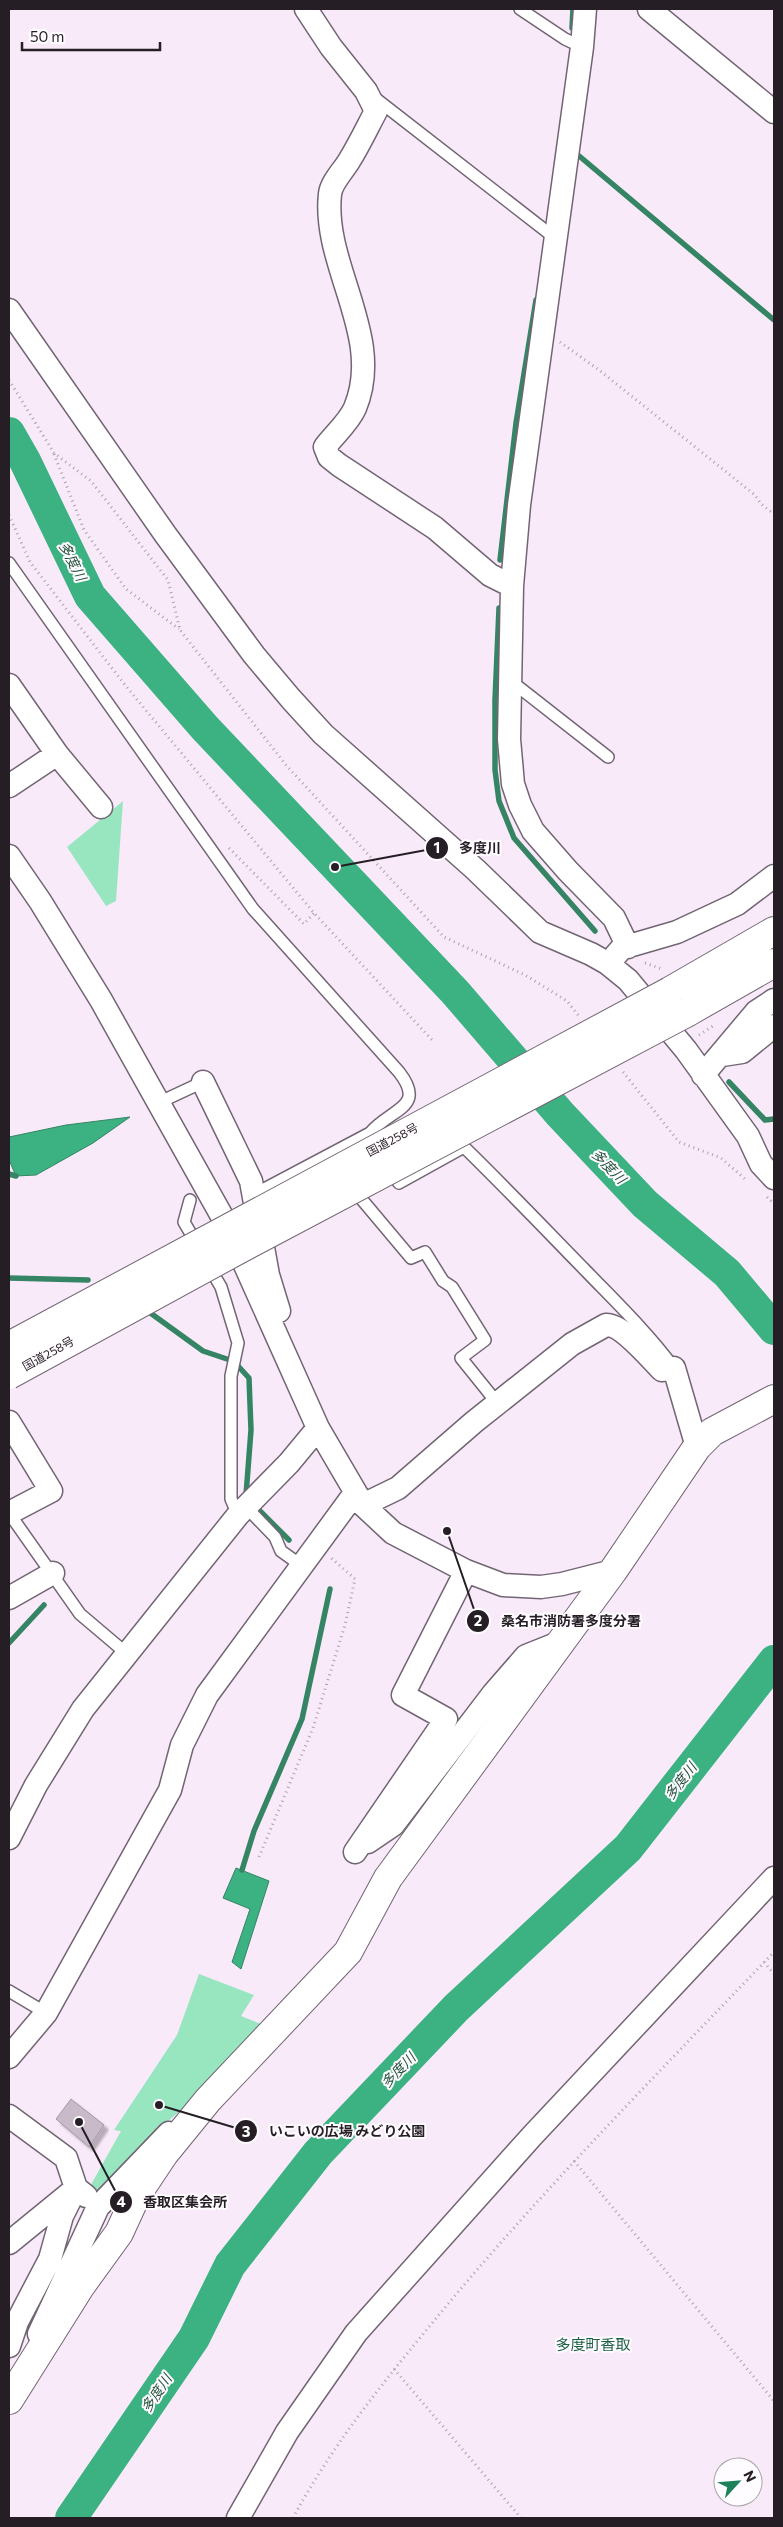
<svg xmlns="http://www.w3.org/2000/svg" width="783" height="2527" font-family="Commissioner,'Noto Sans JP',sans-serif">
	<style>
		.green { fill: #98e6c0 }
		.water { fill: #3cb181; stroke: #358565 }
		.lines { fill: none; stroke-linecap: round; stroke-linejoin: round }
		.stream { stroke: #358565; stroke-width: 5.5 }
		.river { stroke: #3cb181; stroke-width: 32 }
		.building { fill: #c8bac9; stroke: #a597a6; filter: url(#shadow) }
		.lane-casing { stroke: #726573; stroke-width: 14 }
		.street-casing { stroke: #726573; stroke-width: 25 }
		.secondary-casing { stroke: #726573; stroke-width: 30 }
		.highway-casing { stroke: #726573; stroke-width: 30 }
		.path { stroke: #ada1ad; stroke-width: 3; stroke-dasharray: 1 4; stroke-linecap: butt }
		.lane { stroke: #fff; stroke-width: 11 }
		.street { stroke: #fff; stroke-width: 22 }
		.secondary { stroke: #fff; stroke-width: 28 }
		.highway { stroke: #fff; stroke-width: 28 }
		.highway-bridge-casing { stroke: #726573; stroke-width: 30; stroke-linecap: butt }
		.highway-bridge { stroke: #fff; stroke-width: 28 }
		.labels { text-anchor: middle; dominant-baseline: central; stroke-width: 4; stroke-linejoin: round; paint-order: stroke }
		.street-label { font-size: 12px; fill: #251f25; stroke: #fffcff }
		.water-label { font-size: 14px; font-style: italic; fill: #22503c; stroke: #fffcff }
		.quarter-label { font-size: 15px; fill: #1d5f44; stroke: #fffcff }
		.leader { fill: none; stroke: #251f25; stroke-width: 2 }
		.callout-dot { fill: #251f25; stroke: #fffcff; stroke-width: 2 }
		.mark-label { font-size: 15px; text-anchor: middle; font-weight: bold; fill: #fff }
		.callout-label { font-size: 14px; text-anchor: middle; font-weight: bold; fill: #251f25; stroke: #fffcff; stroke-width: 4; stroke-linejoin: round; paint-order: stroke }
	</style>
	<defs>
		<filter id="shadow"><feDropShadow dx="4.5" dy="4.5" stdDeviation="1" flood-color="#0004"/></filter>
	</defs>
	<rect width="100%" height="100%" fill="#f9eafa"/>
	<path class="green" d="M123,801l-7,100 -10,5 -39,-59z
		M199,1974l55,21 -13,21 25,10 -54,58 -51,43 -63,70 -10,-7 33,-59 -7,-1 63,-95z"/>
	<path class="water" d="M130,1117l-37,26 -57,32 -20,1 -7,-16v-23l57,-12z
		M236,1868l33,13 -28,88 -9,-7 18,-53 -27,-11z"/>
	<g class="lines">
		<path class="stream" d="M572,28l1,-19
			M578,155l196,165
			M500,560l16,-137 20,-123
			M499,608l-4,92v70l4,31 15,37 81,93
			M729,1082l36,38 9,-1
			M9,1174l7,2
			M9,1278l79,2
			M149,1312l54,39 27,9
			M239,1367l10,11 2,52 -5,65
			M256,1507l33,33
			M9,1643l35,-38
			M242,1870l12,-39 48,-112 28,-130"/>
		<path class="river" d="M9,433l16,28 65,135 115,132 250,264 105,122 85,90 82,69 47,56
			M71,2518l123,-180 36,-73 88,-112 138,-145 172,-160 146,-187"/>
	</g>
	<path class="building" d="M71,2099l33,26 -15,22 -33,-28z"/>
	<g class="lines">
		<g class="lane-casing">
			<path id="lane" d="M520,9l45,30 17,8
				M375,98l180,140
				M9,563l244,346 146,163c28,36 -8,36 -29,61l-117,62
				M511,681l97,76
				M158,1103l45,-21
				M389,1169l10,14 65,-36c42,41 82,83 123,125 30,31 61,61 87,96
				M353,1189l58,69 14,-6 18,29 9,6 33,53 -24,18 37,46
				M190,1200l-6,22 14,24
				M208,1265l13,22 17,56 -7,33v123l7,16
				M246,1507l29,30 6,14 21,15
				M9,1513l71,101 46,39
				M9,1991l37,22"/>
		</g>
		<g class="street-casing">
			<path id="street" d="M306,9l25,38 35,44 10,20c-9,17 -17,34 -27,50 -6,10 -18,22 -19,33 -8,72 55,142 25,214 -6,14 -21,27 -30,39l4,10 10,8 96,63 55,47 22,11
				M585,9l-3,38 -63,458 -7,81 -3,153 4,45 7,21 13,26 35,40 46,47 14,29
				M649,9l125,103
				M9,310l156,224 89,121 37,44 32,35 153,136 64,62 51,22 16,9 21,17 58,70 62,86 13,28 13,14
				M9,685l48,69 -48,32
				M57,754l44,53
				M9,856l31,45 61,99 127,227 90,201 45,77 30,28 73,38 37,14 38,2 21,-3 51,-13
				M615,956l7,-8 55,-16 60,-28 37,-28
				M722,1055l20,-3 32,-26
				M703,1075l53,-63 18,-12
				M203,1082l48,99 17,94 11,36
				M9,1422l42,69 -42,22
				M363,1505l35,-17 76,-66 98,-78 34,-19c16,-1 44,33 56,45l12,-2 23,79
				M9,1598l44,-25
				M9,1838l27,-53 47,-76 155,-194 51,-52 29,-35
				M368,1842l25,-17 100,-131 33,-38 35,-14
				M355,1852l91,-133 -43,-24 63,-124
				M9,2057l37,-44 124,-223 12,-45 25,-50 148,-202
				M9,2116l57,42 10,30 10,8
				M9,2243l60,-49
				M39,2334l59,-127 71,-74
				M9,2346l8,-24 33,-63 12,-43 14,-28
				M238,2518l49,-86 69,-99 176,-197 242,-258"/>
		</g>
		<g class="secondary-casing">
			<path id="secondary" d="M9,2400l71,-113 39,-54 17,-37 28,-42 44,-54 140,-148 40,-74 225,-307 84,-124 15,-15 62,-33"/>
		</g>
		<g class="highway-casing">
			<path id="highway" d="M670,991l104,-60
				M688,1012l86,-49"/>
		</g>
		<path class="path" d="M560,342l39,28 156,125 6,9 13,10
			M9,380l45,73 37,28 77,99 12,50 106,135 158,172 81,38 42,26 12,15
			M54,454l30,76 42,59 53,40
			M9,515l21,47 95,123 189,228 119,128
			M229,848l75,76 10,-11
			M645,963l17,6
			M699,1035l14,-9
			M623,1072l56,70 42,16 24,21
			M767,1197l7,7
			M259,1857l54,-129 32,-103 10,-46 -25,-22
			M764,1962l10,12
			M574,2161l200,240
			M394,2369l127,149
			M293,2518c40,-75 96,-143 150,-208 104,-125 219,-241 331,-358"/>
		<use href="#lane" class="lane"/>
		<use href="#street" class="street"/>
		<use href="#secondary" class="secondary"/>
		<use href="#highway" class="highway"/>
		<g class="highway-bridge-casing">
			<path id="highway-bridge" d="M9,1346l661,-355
				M9,1375l229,-125 450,-238"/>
		</g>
		<use href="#highway-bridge" class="highway-bridge"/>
	</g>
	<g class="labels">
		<g class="street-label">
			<text transform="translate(392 1139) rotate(-28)">国道258号</text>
			<text transform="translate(48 1353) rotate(-29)">国道258号</text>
		</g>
		<g class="water-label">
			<text transform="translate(73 561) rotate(63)">多度川</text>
			<text transform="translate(609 1166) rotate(46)">多度川</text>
			<text transform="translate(680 1781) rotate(-52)">多度川</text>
			<text transform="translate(398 2070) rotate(-46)">多度川</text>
			<text transform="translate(156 2393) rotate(-56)">多度川</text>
		</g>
		<g class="quarter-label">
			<text x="593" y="2344">多度町香取</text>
		</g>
	</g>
	<path class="leader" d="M335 867L437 848M447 1531L478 1621M159 2105L246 2131M79 2122L121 2202"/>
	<g class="callout-dot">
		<circle cx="335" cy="867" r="5"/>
		<circle cx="447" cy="1531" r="5"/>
		<circle cx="159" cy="2105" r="5"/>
		<circle cx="79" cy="2122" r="5"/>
		<circle cx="437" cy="848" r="12"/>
		<circle cx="478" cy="1621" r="12"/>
		<circle cx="246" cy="2131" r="12"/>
		<circle cx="121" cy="2202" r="12"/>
	</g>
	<g class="mark-label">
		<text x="437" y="853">1</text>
		<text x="478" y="1626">2</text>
		<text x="246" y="2137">3</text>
		<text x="121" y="2207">4</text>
	</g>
	<g class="callout-label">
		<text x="480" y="853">多度川</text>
		<text x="571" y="1626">桑名市消防署多度分署</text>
		<text x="347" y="2136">いこいの広場 みどり公園</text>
		<text x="185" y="2207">香取区集会所</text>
	</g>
	<rect width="783" height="2527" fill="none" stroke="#251f25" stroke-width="20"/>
	<g transform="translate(738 2482) rotate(64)"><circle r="24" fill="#fffcff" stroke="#a8a4a8"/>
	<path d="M0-4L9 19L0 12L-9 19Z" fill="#1d825c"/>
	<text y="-8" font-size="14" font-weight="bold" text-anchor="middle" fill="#251f25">N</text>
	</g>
	<path d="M22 42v8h138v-8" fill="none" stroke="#251f25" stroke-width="2.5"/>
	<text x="30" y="42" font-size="15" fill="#251f25" stroke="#fffcff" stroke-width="4" paint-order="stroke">50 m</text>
</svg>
